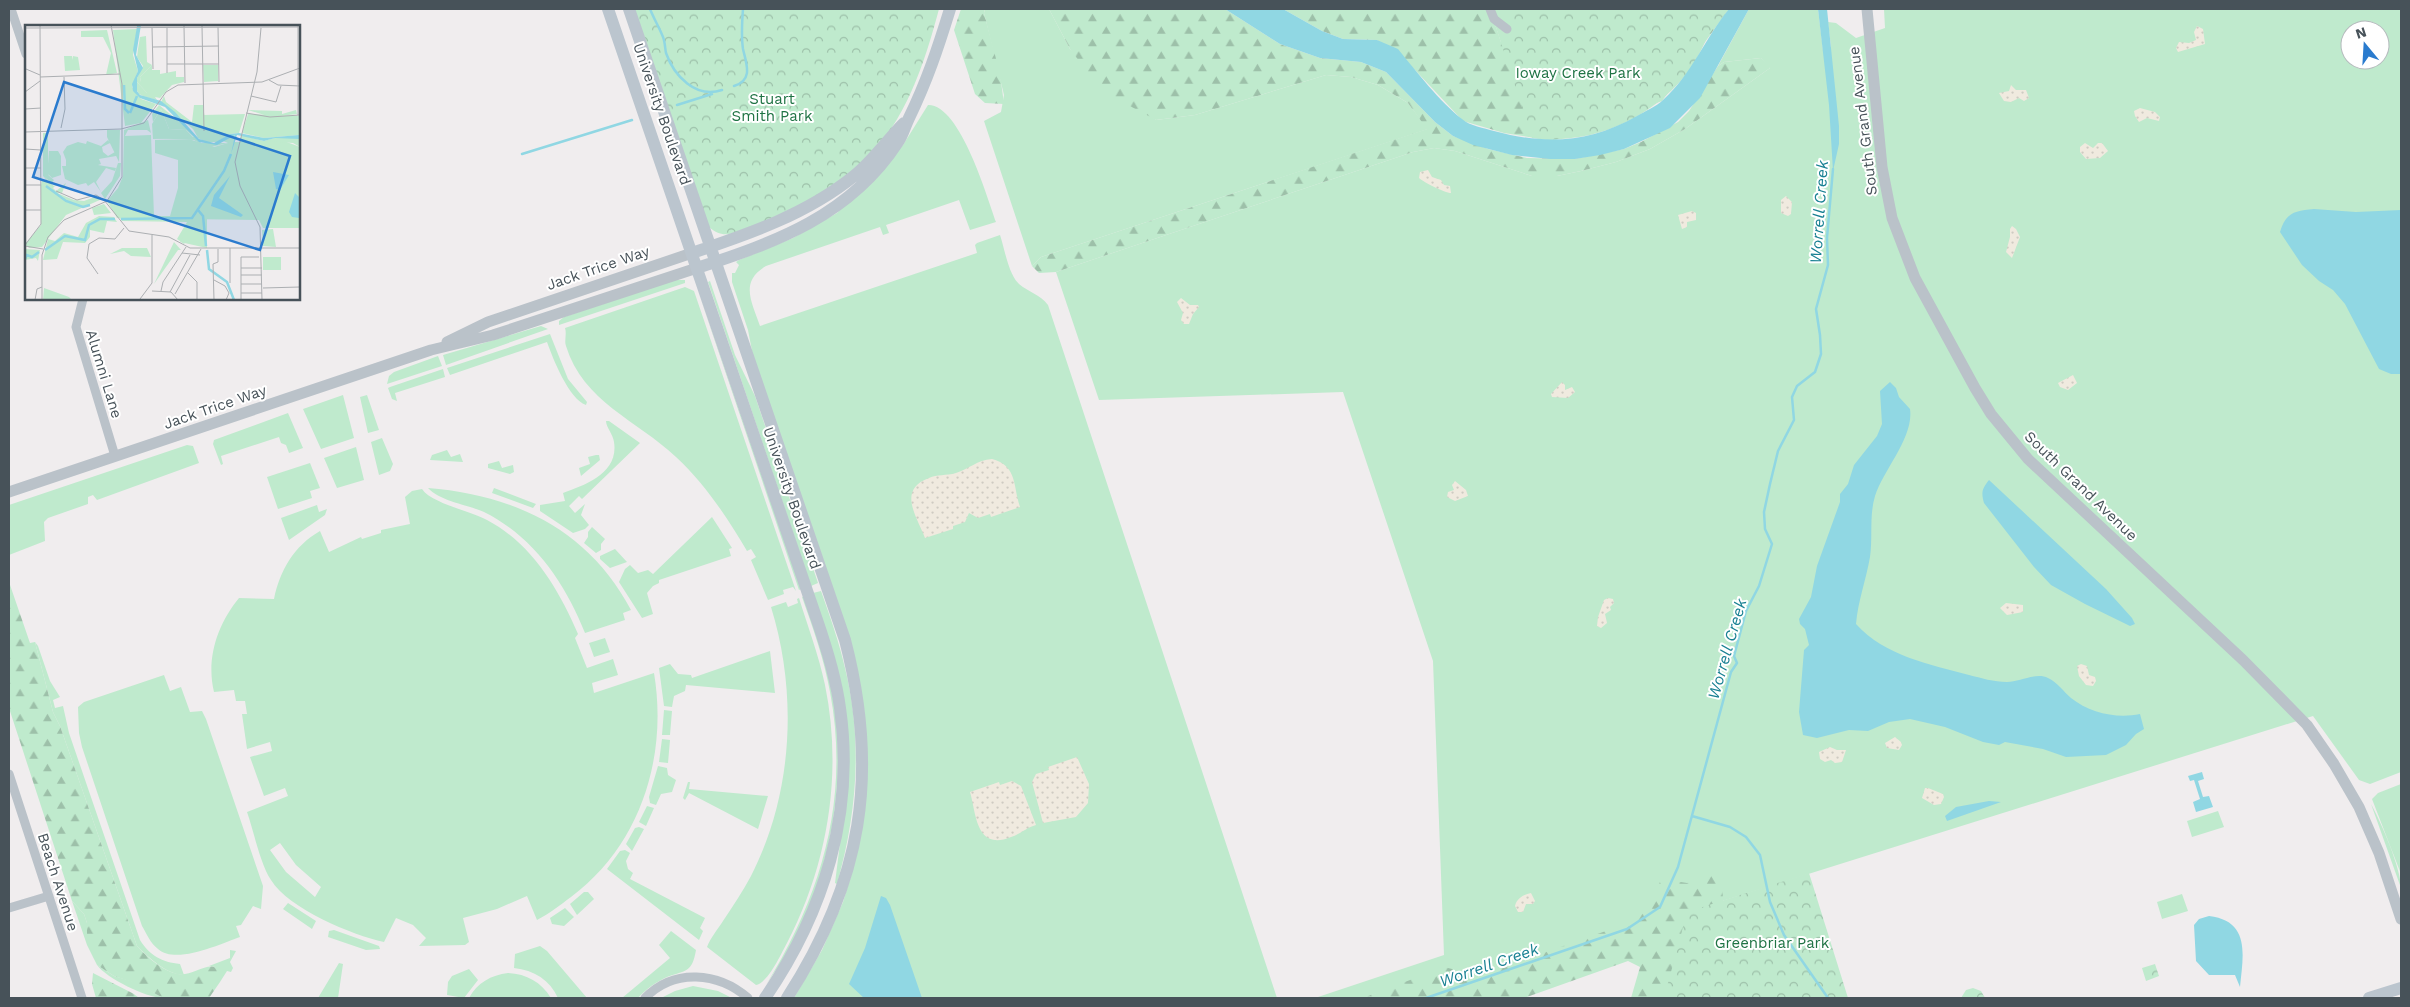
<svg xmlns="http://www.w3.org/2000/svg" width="2410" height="1007" font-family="'Work Sans',sans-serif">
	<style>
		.green { fill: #bfeacd; fill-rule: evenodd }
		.forest { fill: url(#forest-firs) }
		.sand { fill: url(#sand-dots) }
		.park { fill: url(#park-crowns) }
		.water { fill: #90d7e3 }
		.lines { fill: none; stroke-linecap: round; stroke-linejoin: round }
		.stream { stroke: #90d7e3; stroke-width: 2.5 }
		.minor { stroke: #bac2c9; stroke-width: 9 }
		.tertiary { stroke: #bac2c9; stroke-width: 11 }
		.secondary { stroke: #bbc5ce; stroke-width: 12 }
		.labels { text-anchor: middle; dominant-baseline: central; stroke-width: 4; stroke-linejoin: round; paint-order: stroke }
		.park-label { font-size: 15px; fill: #1f7344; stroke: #fff }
		.street-label { font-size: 15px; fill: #475259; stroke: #fff }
		.water-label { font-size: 16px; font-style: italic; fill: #198193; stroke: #fff }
		.inset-river { fill: none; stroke: #90d7e3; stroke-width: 2.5 }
		.inset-road { fill: none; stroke: #acafb2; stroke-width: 1 }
		.view { fill: #2a7bce; fill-opacity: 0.15; stroke: #2a7bce; stroke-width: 2.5 }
		.inset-edge { fill: none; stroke: #475259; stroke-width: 2.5 }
	</style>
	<defs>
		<pattern id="forest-firs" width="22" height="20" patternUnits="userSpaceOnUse" patternTransform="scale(1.25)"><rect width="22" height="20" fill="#bfeacd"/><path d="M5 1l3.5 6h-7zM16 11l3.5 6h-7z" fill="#9dc0a9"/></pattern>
		<pattern id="sand-dots" width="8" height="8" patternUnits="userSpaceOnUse" patternTransform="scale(1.25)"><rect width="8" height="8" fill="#f0eadf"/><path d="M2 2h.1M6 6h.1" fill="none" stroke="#cfcbc2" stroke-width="1.8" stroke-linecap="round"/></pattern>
		<pattern id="park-crowns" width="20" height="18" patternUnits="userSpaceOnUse" patternTransform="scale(1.25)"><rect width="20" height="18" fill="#bfeacd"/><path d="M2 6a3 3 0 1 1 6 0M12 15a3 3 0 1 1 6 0" fill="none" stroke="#9dc0a9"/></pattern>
	</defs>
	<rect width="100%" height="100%" fill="#f0edee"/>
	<path class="green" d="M985,9h64l21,40 86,71 39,-5 131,-40 25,2 27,8 30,18 20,26 -387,128 -9,9 -48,-145 17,-9 3,-17 -20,-82z
		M1749,9h69l5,41 8,-3 -3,-25 8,1 20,15 29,-10 -1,-19h517v763l-31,12 -11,-4 -46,-64 -626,196 -243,85 -52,-9 -29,10h-48l129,-43 -11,-294 -90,-269 -244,8 -43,-128 357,-120 21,-4 21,3 77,25h25l24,-5 35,-9 34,-13 35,-20 85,-61 -9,-10 -37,4 -6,4zM2350,30h30v30h-30z
		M928,105c32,-1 59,92 68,117l-26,8 -11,-30 -73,25 3,8 -6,2 -3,-8 -114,39c-27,16 -14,36 -6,60l217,-73 -2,-8 2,-2 23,-8c5,15 8,38 19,49 9,8 21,10 29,21l229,693h-483l28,-48 21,-48 8,-26 14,-156 -112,-364 -5,-26 -16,-48v-9h3l4,-8 -3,-3 3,-2 54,-22 44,-25 66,-68z
		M674,280h11v3l-126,42v-4l5,-4z
		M710,281l25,74 20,41 63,187 -7,3 -103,-304z
		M685,287l9,4 102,300 -3,-4 -10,3 1,4 -16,6 -17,-40 5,-3 -5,-8 -4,2c-20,-34 -42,-67 -71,-94 -39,-37 -93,-55 -110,-111 -2,-5 1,-12 -1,-18z
		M697,288l104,301 -2,1z
		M541,326l7,3 -102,36 -3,-10z
		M550,334l18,45 19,23 -1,3c-17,-6 -33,-46 -39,-63l-97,33 -3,-7z
		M438,356l4,10 -55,18 2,-8 5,-4z
		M443,369l2,8 -50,16 2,8 -5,-2 -4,-11 2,-1z
		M343,395l11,43 -33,11 -18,-40z
		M367,395l12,35 -11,3 -8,-36z
		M288,413l15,35 -14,5 -3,-8 -5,-2 -2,-6 -58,19 2,8 -2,1 -8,-21 1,-4z
		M606,421h3l31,22 -58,56 -3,-3 -10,10 6,7 10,-9 -4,11 8,10 -4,4 -12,4 -33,-22v-6l25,-4 -2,-8c22,-8 56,-20 51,-51 -1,-8 -8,-15 -8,-21z
		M382,438l11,26 -3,7 -11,4 -8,-33z
		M187,445l6,1 6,17 -102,37 -4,-5 -5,2v7l-40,14 -4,4 1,19 -36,14v-50z
		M356,447l8,33 -27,8 -13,-30z
		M447,450l4,7 9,-3 3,8 -33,-2 2,-5z
		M596,455h3l1,5 -19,16 -2,-8 11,-4 -2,-7z
		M499,461l3,7 11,-3 1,7 -4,2 -22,-6v-4z
		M310,463l10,25 -10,3 2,7 -34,11 -11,-32z
		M428,488c87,7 161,42 203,122l-8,3 2,7 -40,13c-20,-50 -51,-96 -101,-121 -15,-7 -45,-11 -56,-24z
		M494,488l42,16 -3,4 -41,-15z
		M422,489c9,14 48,22 65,31 45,24 71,68 91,114l-3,4 12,30 26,-9 5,16 -26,8 2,10 60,-20c14,83 -13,172 -83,224 -11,8 -22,17 -34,23l-10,-24 -30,13 -34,9 6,24 -4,3 -46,1 7,-8 -13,-13 -17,-7 -12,24c-32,-7 -95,-33 -113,-62 -11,-17 -17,-48 -24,-68l41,-16 -3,-8 -21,8 -14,-39 22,-6 -2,-9 -23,7 -5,-35h5l-2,-13h-9l-2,-11 -20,2c-8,-33 3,-67 25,-94l35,1c6,-29 20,-53 46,-68l9,21 32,-15 1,2 19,-6v-3l29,-6 -5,-27 7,-6zM280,843l16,22 25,22 -6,10 -29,-25 -16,-22z
		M317,505l2,7 8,-3 -2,6 -36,25 -8,-22z
		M712,517l20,31 -3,1 2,7 -72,24v3l-6,3 -6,7 6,21 -11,4 -23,-36 6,-13 5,-4 8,8 10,-3 5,4z
		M592,527l13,12 -4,5v6l-5,3 -12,-10 4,-6v-5z
		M615,549l12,13 -17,6 -10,-9v-3z
		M821,591c9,25 18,51 24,77 18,73 12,145 -8,216l-2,-1 13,-104 -35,-186z
		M804,596c8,26 18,51 24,77 19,79 10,164 -21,239 -4,10 -8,22 -13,31 -9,14 -19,28 -28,42 56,-91 84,-187 64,-293 -6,-33 -17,-64 -28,-95z
		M799,598c9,29 20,58 26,87 18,88 3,179 -38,258 -6,11 -19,40 -31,42l-49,-38c4,-10 11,-18 16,-26 10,-15 20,-30 28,-45 42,-82 47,-182 20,-269l15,-5 2,5 10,-4 -1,-4z
		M605,638l5,14 -16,5 -5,-14z
		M35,642l3,4 12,35 10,16 -7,3 2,8 8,-2 6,27 71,207c10,16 22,22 40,24l4,11c-17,0 -36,-18 -47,-29l-77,-220 -7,-14z
		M770,651l5,42 -89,-8 -1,6 -11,5 -2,11 -8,-1 -5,-38 11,-4 8,10 13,1 1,3z
		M164,675l6,16 11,-4 9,25 12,-1 4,8 57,167 -2,23 -8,-3 -12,19 -5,1 4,11c-20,7 -64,28 -82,12 -8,-6 -11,-15 -16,-23l-60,-179 -3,-14 -1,-26 6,-5z
		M664,710l8,1 -2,24h-8z
		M662,739l8,1 -2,23 -9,-1z
		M658,766l9,2 1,7 8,5 -4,12 -11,2 -5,11 -6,-2 -1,-6z
		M688,782h2l-1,7 79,7 -10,33 -69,-36 -4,7 -2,-2z
		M2401,784v90l-29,-75 6,-6z
		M2371,804c10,18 30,64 30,84z
		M647,806l7,2 -8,18 -7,-4z
		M2218,811l6,16 -32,10 -5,-16z
		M639,827l5,2 -12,22 -6,-7 9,-16z
		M625,850l5,3 -4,8 2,8 5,4 -3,6 75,39 -5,10 3,3 -4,9 -92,-71 13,-18z
		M584,892h4l6,7 -17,16 -7,-11z
		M2182,894l6,17 -26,8 -5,-17z
		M72,901l12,13 3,9v22z
		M288,903l28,18 -4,8 -29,-20z
		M565,908l9,9 -10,9 -12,-2 -2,-6z
		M334,930l45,16 1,3 -14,1 -38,-13 1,-6z
		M671,931l25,19c-4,23 -10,20 -29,27 -11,5 -21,12 -29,21h-16l48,-40 -11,-13z
		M540,946l7,5 40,47h-29c-8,-18 -24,-28 -44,-30l1,-14z
		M230,950l6,1 -6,11 3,6 -2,4 -4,-1 -7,11 -5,-15 -6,-1 21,-8z
		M339,963l4,1 -5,34h-20z
		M97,965l17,11 24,7 25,15c-16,0 -57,-20 -66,-33z
		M469,969l9,11 -14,18 -17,-3 1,-13 4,-6z
		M508,973c19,1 33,9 43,25h-82c8,-15 22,-23 39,-25z
		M693,986l25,5 14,7h-71l14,-7z"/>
	<path class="forest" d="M961,9h24l-1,4 16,61 4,30 -19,-1 -10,-9 -21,-64z
		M1049,9h176l55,35 40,14 41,4 25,10 49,50 18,14 35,13 39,9 48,1 49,-10 17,-7 37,-20 11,-11 29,-45 6,-4 37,-4 8,7 1,3 -85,61 -35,20 -34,13 -35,9 -24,5h-25l-77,-25 -21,-3 -21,4 -357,120 -17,1 -7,-7 9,-9 386,-128 -19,-26 -30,-18 -27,-8 -25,-2 -131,40 -39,5 -54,-29 -32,-42z
		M1283,9h207l11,33 228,-33 -67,92 -109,40 -49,-8 -41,-12 -48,-51 -38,-30 -34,-1 -21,-8z
		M9,582l21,61 5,-1 18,70 7,14 77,220c10,11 26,25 41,28 15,4 43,-24 42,8l-11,16h-46l-25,-14 -24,-8 -17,-11 -10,-20v-22l-3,-9 -12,-13 -63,-193z
		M1714,872l8,8 2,44 -17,74h-76l9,-31 -12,-6 -104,37h-161l81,-31 8,2 8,8 12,1 151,-53 29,-21 9,-25 26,4z
		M93,973l41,21 5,4h-43l-4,-14z"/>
	<path class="sand" d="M2197,26l6,3 2,15 -27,8 -2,-4 3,-6 10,1 7,-3 -2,-8z
		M2011,85l5,5h10l3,8 -5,3 -5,-3 -8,4 -7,-1 -5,-8 10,-2z
		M2140,108l15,4 5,5 -1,4 -12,-3 -8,4 -4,-6 -1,-5z
		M2085,143l8,5 5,-5h4l6,8 -8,7 -14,1 -6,-7v-5z
		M1428,170l4,7 9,3 3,5 6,1 1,7c-6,0 -28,-11 -32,-15l1,-6z
		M1786,196l6,6 -1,12 -3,2 -7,-3v-13z
		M1692,211l4,2v7l-9,2v5l-5,2 -4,-14z
		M2012,226l4,3 4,8 -8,21 -6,-6 4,-15v-8z
		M1181,298l9,7h8l1,2 -6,7 -4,10h-5l-3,-4 2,-7 -6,-11z
		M2073,375l4,8 -9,7 -8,-3 -2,-4z
		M1562,382l3,3v5l7,-3 3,5 -7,6 -16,-1 -1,-3z
		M992,459c26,7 21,28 28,48l-29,10 -1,-3 -12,4 -9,-5 -4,9 -12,4v3l-28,9c-7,-20 -29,-48 4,-60 8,-4 17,-2 27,-5 13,-4 21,-13 36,-14z
		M1455,481l11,9 2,6 -13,5 -8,-4 1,-5 6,-2 -2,-5z
		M1608,598l5,1 1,4 -4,4 1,3 -6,4 2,9 -6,5 -4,-2 1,-9 6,-17z
		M2006,603l17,2v7l-16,3 -7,-7z
		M2081,664l6,2 2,9 6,2 1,4 -3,5 -7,-1 -7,-9 -2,-10z
		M1895,737l6,5 1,3 -3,5 -12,-2 -2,-5z
		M1830,747l7,3h9l-4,12 -7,1 -4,-3 -6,2 -5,-3 -1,-7z
		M1077,757l12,27 -1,19 -12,14 -33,6 -11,-41 4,-8 13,-4 -1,-3z
		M1012,781l9,5 15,39c-10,3 -16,9 -25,12 -36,15 -35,-26 -41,-45l29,-10 1,3z
		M1925,788h3l15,6 1,3 -3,7 -7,1 -12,-7z
		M1531,893l4,8 -2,3h-7l-3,8h-5l-3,-6c2,-8 8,-11 16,-13z"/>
	<path class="park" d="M633,9h306c-15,56 -33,112 -76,154 -13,13 -50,36 -66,45 -20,11 -45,18 -67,26 -9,1 -14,-1 -21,-7z
		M1490,9h239c-7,8 -15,18 -21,27 -7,14 -13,28 -23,40 -38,45 -94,69 -153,62z
		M1809,873l39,125h-184l23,-86z
		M2155,964l4,12 -13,5 -4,-13z
		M1973,988l8,3 4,7h-24l5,-8z"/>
	<path class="water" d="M1225,9h58l39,22 21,8 34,1 21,9c18,22 42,53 64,70 8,7 22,9 32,12 52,14 95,12 143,-15 8,-5 19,-9 26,-16 29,-26 42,-62 66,-91h20l-49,89 -30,30 -46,21 -24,6 -25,4h-25l-38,-4 -39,-10 -20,-9 -18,-14 -49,-50 -25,-10 -41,-4 -40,-14z
		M1818,9h9l12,117v18l-6,27 -4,-66z
		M2314,209l42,3 45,-2v164h-10l-12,-5 -34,-65 -12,-14 -14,-9 -17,-16 -22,-33c6,-20 15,-21 34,-23z
		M1890,382l6,6 3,9 11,12c4,28 -26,60 -35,87 -6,20 -2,41 -5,61 -4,23 -12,44 -14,67 29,32 73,40 113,51 12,3 25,7 38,7 13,0 29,-10 41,-4 9,4 16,14 23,20 19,15 46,21 69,16l4,15 -8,5 -10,11 -20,10 -40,2 -23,-8 -38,-7 -6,3 -16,-3 -38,-15 -35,-8 -21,3 -21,9 -19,-1 -32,8 -14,-3 -4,-23 5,-62 5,-5 -4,-16 -5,-5 -1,-5 12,-22 6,-31 23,-64v-8l8,-10 6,-19 23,-29 5,-12 -2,-33z
		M1989,480l117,109 26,29 3,6 -5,2 -45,-22 -34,-19 -17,-18 -50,-64c-3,-11 -2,-14 5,-23z
		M2202,772l2,7 -6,2 5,16 6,-1 4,11 -17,5 -3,-10 7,-3 -6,-19 -4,1 -2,-5z
		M1989,801l12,1 -54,19 -2,-5 11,-9z
		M881,896l5,2 4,7 32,93h-58l-15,-14 16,-36z
		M2209,916c42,5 34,40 31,71l-5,-12h-26l-13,-14 -2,-36 5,-6z"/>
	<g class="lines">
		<path class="stream" d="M650,9c4,10 9,18 13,28 2,5 2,11 3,16 8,23 30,46 56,37
			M734,86c20,-6 12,-23 9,-37 -2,-13 -1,-27 0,-40
			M677,105l35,-11
			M522,154l110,-34
			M1692,816l38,11 16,10 14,18 10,47 14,33 44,63
			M1426,998l201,-69 33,-22 18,-40 53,-195 6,-9 -3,-7 12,-45 13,-25 13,-42 -7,-15 -1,-17 6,-28 8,-33 16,-31 -2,-23 5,-11 18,-14 6,-18 -1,-19 -4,-26 12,-44 -1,-27 6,-69"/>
		<path class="minor" d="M11,9l15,45
			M1490,9l4,10 13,10
			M83,299l-7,28 39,129
			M9,774l73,224
			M9,908l40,-12
			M645,998c29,-30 73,-26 103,0"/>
		<path class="tertiary" d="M1867,9l15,158 10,51 23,60 60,110 16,26 37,45 215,201 64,65 27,39 25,43 20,46 22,66
			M447,342l41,-20 204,-69
			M9,492l422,-142 62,-15 204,-67"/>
		<path class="secondary" d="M608,9l209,611c10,29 19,58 23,88 15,105 -16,204 -75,290
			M629,9l216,631c35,134 17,242 -58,358
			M692,253c57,-19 115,-39 162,-77 19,-15 33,-36 50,-53
			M697,268c79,-26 153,-52 201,-126 5,-7 7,-16 11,-24 18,-37 29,-70 41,-109
			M2369,998l32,-10"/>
	</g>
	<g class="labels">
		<g class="park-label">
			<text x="1578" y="73">Ioway Creek Park</text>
			<text x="772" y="99">Stuart<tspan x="772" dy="17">Smith Park</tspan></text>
			<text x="1772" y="943">Greenbriar Park</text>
		</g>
		<g class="street-label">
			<text transform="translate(662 114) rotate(71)">University Boulevard</text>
			<text transform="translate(1863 121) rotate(-97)">South Grand Avenue</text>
			<text transform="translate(598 268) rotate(-19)">Jack Trice Way</text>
			<text transform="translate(104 374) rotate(73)">Alumni Lane</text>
			<text transform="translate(215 407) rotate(-19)">Jack Trice Way</text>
			<text transform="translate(2081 486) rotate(44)">South Grand Avenue</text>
			<text transform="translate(792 498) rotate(71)">University Boulevard</text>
			<text transform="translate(58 882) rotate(72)">Beach Avenue</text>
		</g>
		<g class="water-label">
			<text transform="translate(1819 212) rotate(-86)">Worrell Creek</text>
			<text transform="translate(1727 649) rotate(-74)">Worrell Creek</text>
			<text transform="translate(1489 965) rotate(-19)">Worrell Creek</text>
		</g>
	</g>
	<g transform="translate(25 25)">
		<rect width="275" height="275" fill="#f0edee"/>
		<path d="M82,5l10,43 -11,2 5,-22 -8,-16h-22v-6zM39,31h8v4l1,-4 5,1 2,13 -15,1zM127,40v5h8v4l16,-3v6h8v5l-12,3 -12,13 -5,-1 2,3 -12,-3 2,-4 -10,-11h4l-1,-5zM136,84l8,20 17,1 8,8 -41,1 -1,-15zM223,85l34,1v3l14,-4 1,4 -26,3zM123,95l3,13 -4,-3h-19l-3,6 26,-1 3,81h16l8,-28v-28l-23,-7v-13h37l22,7 14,-4 -5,-2 7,-6h5l-1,7h6l1,-7 23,6h20l16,6v81h-37l-4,-8 -142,-2 -10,-17 11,-13 5,-12 1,-46zM82,105h13l-1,32 -12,-25zM83,115l2,3 -8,4 1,5 5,4 7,-4 1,4 -17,3 2,5 -3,1 18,3 -1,3 -9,-3 -10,14 5,10 -7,-10 -6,4 -2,-3 -8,2 -13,-6 -3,-13h4v-6l-3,-8 4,-6 11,-4 8,2 1,-3 14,5zM22,119l1,20 1,-13h9l3,5v19l-9,3 -4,-4 3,5 -3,-4zM93,138h3l-1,13 -15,23 -4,-6 11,-12zM18,151l11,10 3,-2 -4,4 3,3 10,-8 -4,10h-5l17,7 10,1 13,-5 5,3 -36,16 -24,32 -13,1 -4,-4 16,-19v-40l1,-5h4zM79,179l7,9 -17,2 -2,-7zM248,204l3,18 -13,-1 -1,-16z" fill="#bfeacd"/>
		<path d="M121,11l1,26 5,3 -12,12 1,5h-4l11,12 -3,3 -6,-3 -4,-7 2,-9 6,-12 -6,-9 1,-8 2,-12zM139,71l2,6 26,20 2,-17h9l5,38 -10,-5 -5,-9 -32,-27zM134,80l32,26 10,12h27l-17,4 -9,-2 -8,-5 -41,-1 41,-2 -8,-7 -17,-1 -8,-20 -8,13 -1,-8zM18,108h5v42l6,5 -2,3 -9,-7zM249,113h25l1,9 -7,-4 -29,-2zM168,190l5,1v6l-14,22 -7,-5 10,-17 -65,-1 -2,-3 68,1zM74,191l15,1 3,5 -10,-1 -3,12 -14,-3v7l-5,6 -22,-1 -6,17 -14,1 5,-21 7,2 9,-8 14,4 8,-14zM149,217l7,8h-3l-24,34zM97,223h25l4,9 -20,-1 -7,-5 -14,3zM0,224l15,1 -2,11 -2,-3 -11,2zM238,232h18v13h-18zM19,263l25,9 3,3h-29z" fill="#bfeacd"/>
		<path d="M112,4l-4,26 5,16 -6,16 9,12 15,5 -15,19 -16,3 -12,-96zM178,40h15v16l-14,1zM220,89l-6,19 -9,1 -13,8h-14v-27zM223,89l52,2v19l-36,3 -22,-5zM169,194h13v29l-27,-6z" fill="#bfeacd"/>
		<path d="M116,0l-5,30 7,13 -6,10v13l3,4 21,6 14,11 24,27 15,4 16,-9 9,-1 25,5 35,-3 1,4 -25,-1 -11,3 -27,-6 -6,19 4,-19 -18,10 -18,-3 -34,-35 -25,-9 -7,-7 -1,-7 6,-13 -5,-21 4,-24zM248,147l16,3 -9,15 -4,-1zM205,151l-11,22 24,17 -2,2 -30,-11 3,-11zM270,168l5,5 -1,20 -7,-1 -3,-5z" fill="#90d7e3"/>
		<path class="inset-river" d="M99,60l1,24 4,4M105,88l7,-17M21,161l20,15 17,6 7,-2M173,185l5,6 3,30M96,194l71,-1 32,-47 7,-17M20,225l20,-14 20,4 4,-15 11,-6h15M182,225l2,19 18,13 7,18M0,234l2,-4 5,2 7,-5"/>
		<path class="inset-road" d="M159,1l1,57M177,1l2,105M142,2v46M193,2l1,55M0,3l273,-1M127,3l1,41M236,3l-4,44 -22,90 5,24 20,41 2,73M128,22l66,-1M142,39h52M1,44l14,6M15,52l80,-3M244,55l9,5 22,1M0,67l15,-11M226,71l25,6 5,-16M0,84l16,-1M221,88l24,4 30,-2M273,90v-89M36,103l4,-19 -1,-32M96,104l23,-6 22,-31 12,-7 84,-3 38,-14M0,107l96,-3M0,124l16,1M0,143h16M0,160h16M31,166l21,9 19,-5 8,5M79,175l25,31 40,6 21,11h110M0,185h16M0,220l16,-21 -1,-199M0,221l18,3M205,223v35M157,228l18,2M216,243h21M163,248l9,9v18M73,249l-11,-16 2,-14 10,-6 16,1 9,-11M216,250h21M189,255l11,6 4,7 -3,7M216,259h21M238,263l37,-1M127,266l19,1 7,8M136,266l2,-9 23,-35M145,267l20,-37M216,268h21M150,269l26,-45M115,274l12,-16v-48M10,275l2,-11 5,-2M17,275v-45l6,-18 16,-17 43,-19 15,-24v-93l-11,-59M189,275l-1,-36 5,-2v-13M216,275v-43h18"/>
		<path class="view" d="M39,57l226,74 -30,94 -227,-73z"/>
		<rect width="275" height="275" class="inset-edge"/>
	</g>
	<rect width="2410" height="1007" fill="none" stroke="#475259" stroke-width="20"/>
	<g transform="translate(2365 45) rotate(342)"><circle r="24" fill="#ffffff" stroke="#b5babd"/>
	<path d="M0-4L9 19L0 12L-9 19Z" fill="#2a7bce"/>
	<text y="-8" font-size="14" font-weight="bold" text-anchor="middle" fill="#475259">N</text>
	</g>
</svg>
